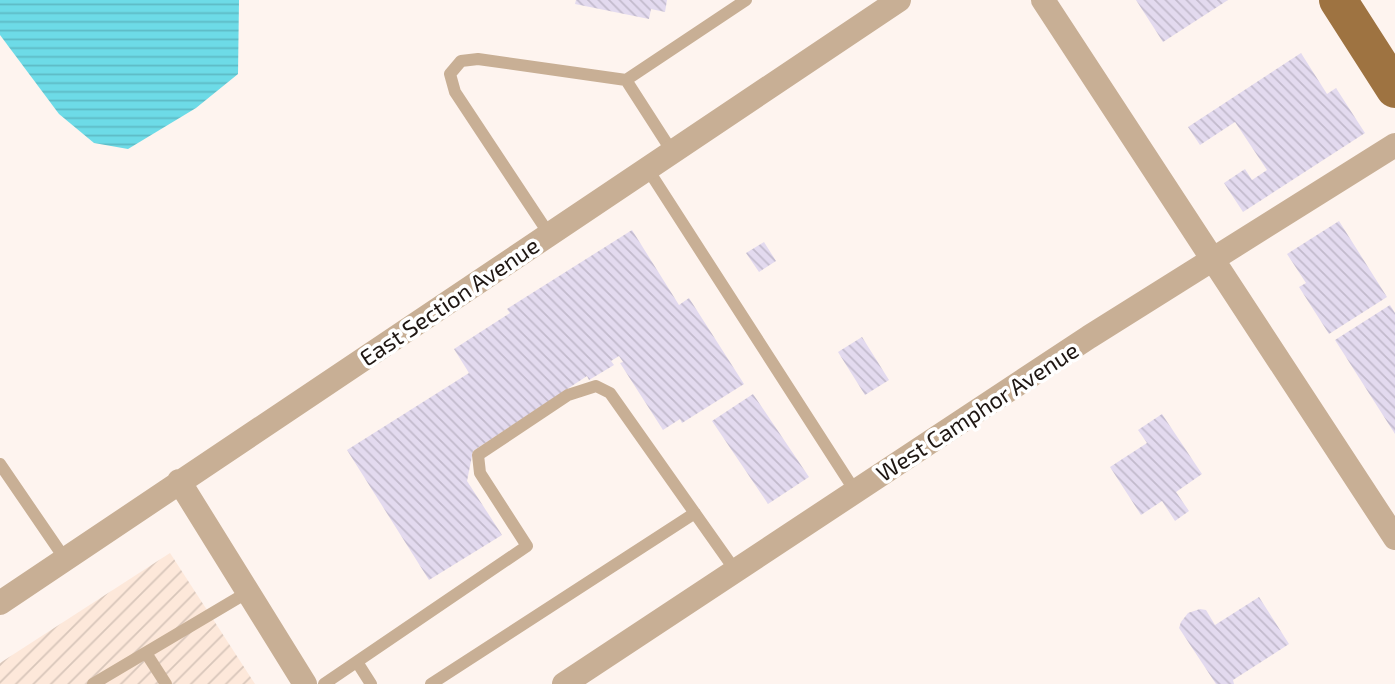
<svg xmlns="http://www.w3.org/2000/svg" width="1395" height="684" font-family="'Exo 2',sans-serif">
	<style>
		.industrial { fill: url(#industrial-furrows) }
		.water { fill: url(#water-rules) }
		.building { fill: url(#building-back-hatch) }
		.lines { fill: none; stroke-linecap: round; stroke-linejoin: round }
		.lane { stroke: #c8af95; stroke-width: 12 }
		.street { stroke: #c8af95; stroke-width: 24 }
		.primary { stroke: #9e7341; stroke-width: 38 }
		.labels { text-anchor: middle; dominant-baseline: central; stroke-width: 7; stroke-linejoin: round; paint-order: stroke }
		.street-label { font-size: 23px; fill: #1f1713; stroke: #fff }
	</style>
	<defs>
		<pattern id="industrial-furrows" width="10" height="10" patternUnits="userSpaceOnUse" patternTransform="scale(1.75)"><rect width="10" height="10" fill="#fde8da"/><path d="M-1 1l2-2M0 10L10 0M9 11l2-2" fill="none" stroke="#d8c6ba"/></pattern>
		<pattern id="water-rules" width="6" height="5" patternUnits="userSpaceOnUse" patternTransform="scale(1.75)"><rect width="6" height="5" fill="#6ddbe7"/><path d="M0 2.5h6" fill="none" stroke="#5ebbc5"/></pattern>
		<pattern id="building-back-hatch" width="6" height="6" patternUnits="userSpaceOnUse" patternTransform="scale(1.75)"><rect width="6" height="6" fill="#e3daef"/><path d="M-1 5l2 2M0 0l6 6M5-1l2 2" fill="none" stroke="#c2bacc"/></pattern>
	</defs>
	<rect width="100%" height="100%" fill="#fef4ef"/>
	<path class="industrial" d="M170,553l85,131h-255v-21z"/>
	<path class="water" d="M0,0h239l-1,74 -42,34 -68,41 -34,-6 -35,-29 -59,-79z"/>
	<path class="building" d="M576,0h91l-2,12 -14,-3 -2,10 -74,-15z
		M1136,0h92l-65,42z
		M1301,53l26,41 9,-6 29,45 -122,79 -19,-29 21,-14 7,11 15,-10 -32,-48 -35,23 -12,-18z
		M1339,221l48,76 -58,37 -30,-47 7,-4 -19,-29z
		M632,230l47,75 10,-7 55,86 -62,39 -2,-4 -17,11 -43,-67 3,-1 -4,-6 -8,5 3,4 -25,15 -2,-4 -114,75 -6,30 35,54 -73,45 -82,-130 122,-77 -15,-24 56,-36 -3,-4z
		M764,242l12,19 -17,11 -13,-19z
		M1390,305l5,8v121l-60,-94z
		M862,337l27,43 -24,15 -27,-43z
		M753,394l56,83 -41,27 -56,-83z
		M1162,414l40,60 -26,18 13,19 -14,10 -13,-20 -21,14 -31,-48 37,-24 -9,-13z
		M1259,597l30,47 -56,36 1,4h-18l-37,-56 2,-6 7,-9 12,-4 6,1 9,15z"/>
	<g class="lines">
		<path class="lane" d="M626,80l47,73
			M647,168l208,323
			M549,234l-94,-142 -5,-18 11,-13 17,-2 148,21 120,-80
			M0,464l65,95
			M146,653l20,31
			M357,662l14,22
			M93,684l155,-92
			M324,684l203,-138 -47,-73 -2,-18 90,-60 28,-9 14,7 125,177
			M431,684l264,-171"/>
		<path class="street" d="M1043,0l352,538
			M179,481l126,203
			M0,603l899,-603
			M564,684l525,-347 306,-192"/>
		<path class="primary" d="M1338,0l57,89"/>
	</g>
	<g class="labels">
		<g class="street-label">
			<text transform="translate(449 301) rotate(-34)">East Section Avenue</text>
			<text transform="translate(977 411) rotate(-33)">West Camphor Avenue</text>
		</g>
	</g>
</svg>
